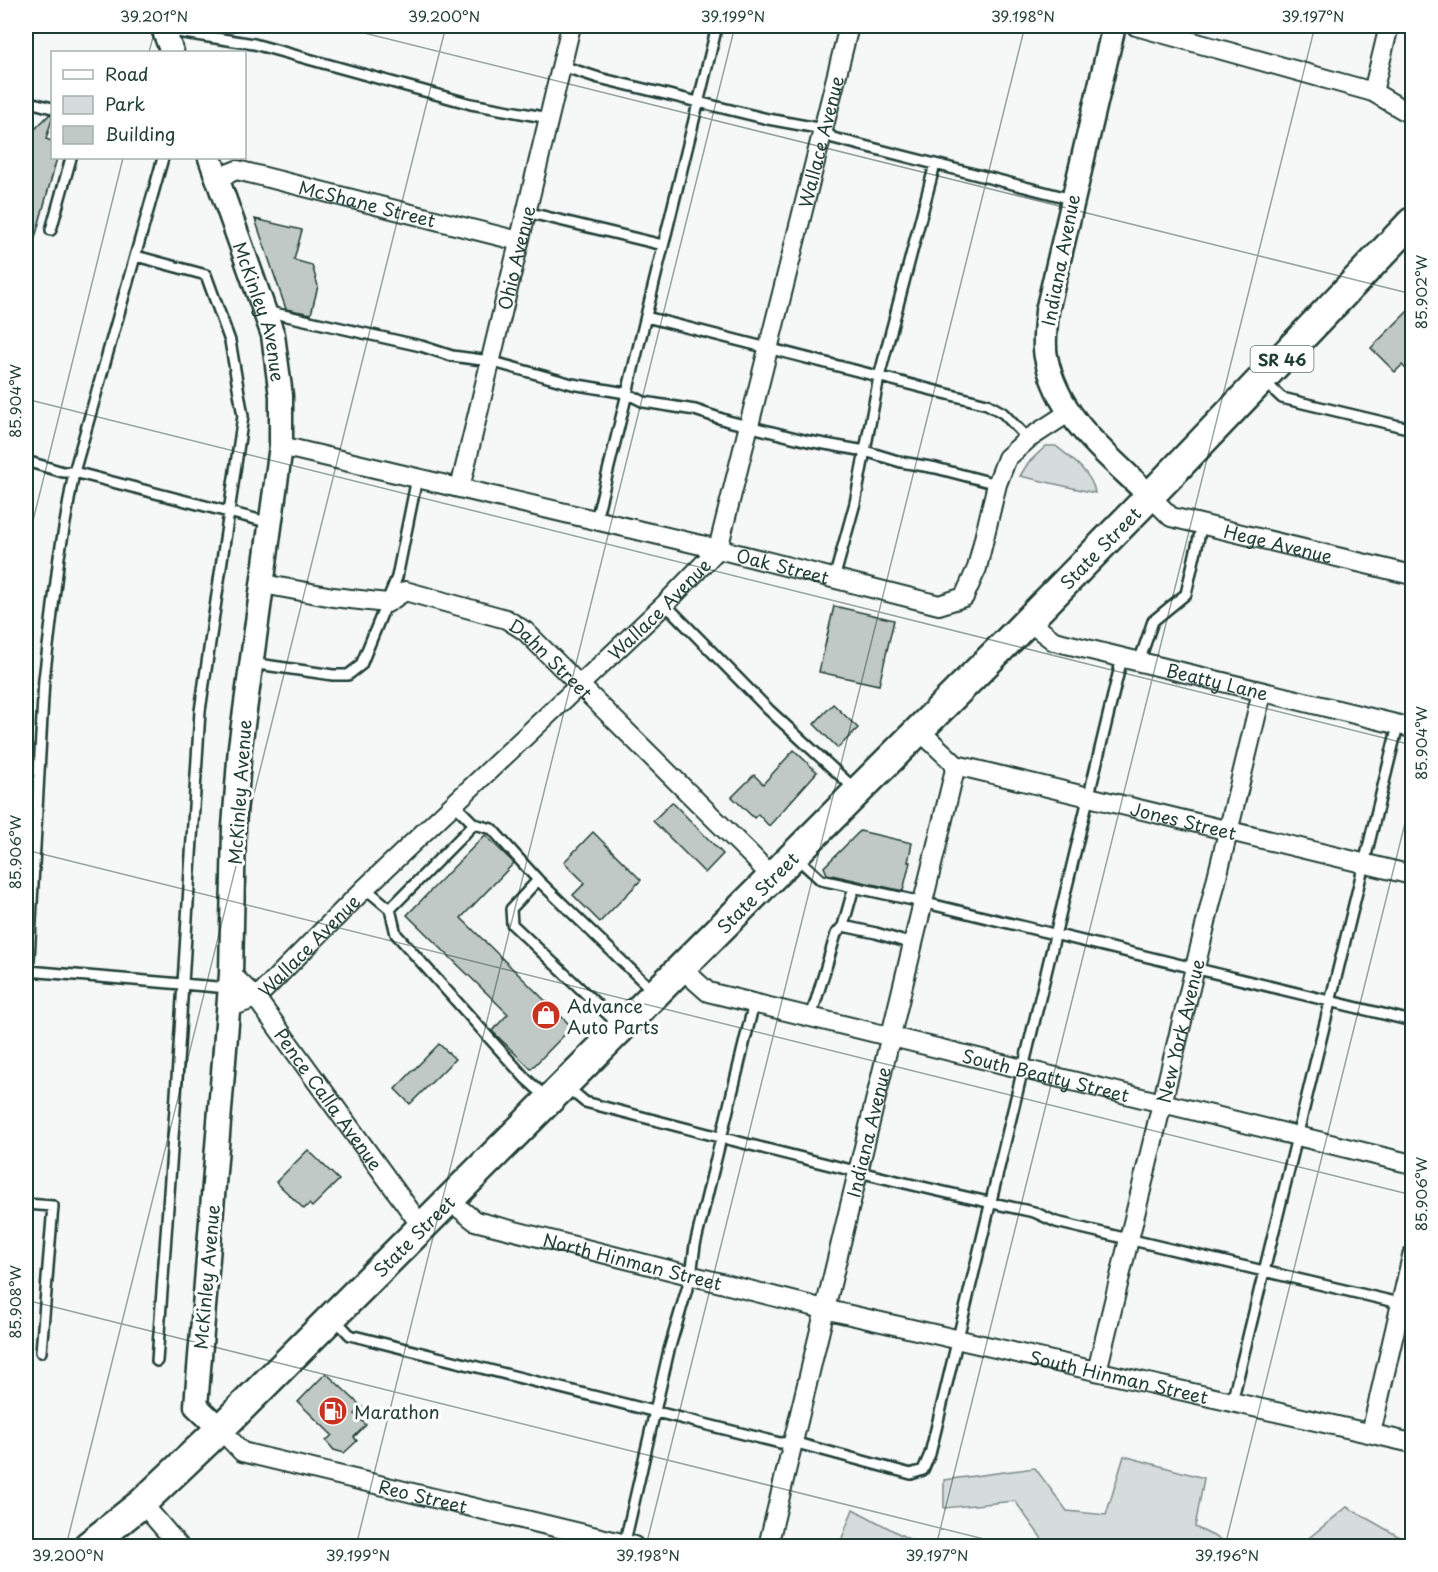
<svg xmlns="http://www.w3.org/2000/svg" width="1438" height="1572" font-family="'Playpen Sans',sans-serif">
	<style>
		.green { fill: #d6dcdb; stroke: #7a8c88; stroke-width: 1.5 }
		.building { fill: #c0c9c6; stroke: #1f3d34; stroke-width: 1.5 }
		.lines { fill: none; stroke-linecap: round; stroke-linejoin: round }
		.service-casing { stroke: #1f3d34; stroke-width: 14 }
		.minor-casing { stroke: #1f3d34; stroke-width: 22 }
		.tertiary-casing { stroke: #1f3d34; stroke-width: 27 }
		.trunk-casing { stroke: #1f3d34; stroke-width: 33 }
		.service { stroke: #fff; stroke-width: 9 }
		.minor { stroke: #fff; stroke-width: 18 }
		.tertiary { stroke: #fff; stroke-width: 22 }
		.trunk { stroke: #fff; stroke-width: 28 }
		.ticks { fill: none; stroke: #1f3d34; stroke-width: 1.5; stroke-opacity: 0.45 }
		.labels { text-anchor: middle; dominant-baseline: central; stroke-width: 6; stroke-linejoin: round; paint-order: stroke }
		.shield { fill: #fff; stroke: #627771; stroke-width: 1.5 }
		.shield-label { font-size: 16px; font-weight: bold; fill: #1f3d34 }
		.street-label { font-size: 18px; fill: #1f3d34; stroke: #fff }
		.poi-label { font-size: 18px; fill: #1f3d34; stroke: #fff; text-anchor: start }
		.neatline { fill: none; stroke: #1f3d34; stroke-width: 2 }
		.ticks-label { font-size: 15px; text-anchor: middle; fill: #1f3d34 }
	</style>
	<rect width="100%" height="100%" fill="#f6f7f7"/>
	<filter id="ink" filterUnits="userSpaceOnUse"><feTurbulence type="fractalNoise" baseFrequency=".0167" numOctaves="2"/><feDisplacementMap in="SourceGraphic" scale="12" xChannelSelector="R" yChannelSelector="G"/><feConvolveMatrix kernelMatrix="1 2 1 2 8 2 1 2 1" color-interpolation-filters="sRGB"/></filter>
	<g filter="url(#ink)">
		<path class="green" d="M1046,446h10c14,11 37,28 39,47l-75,-17 8,-13z
			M1124,1456l80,22 -9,49 39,19h-187l-32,-45 -71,7v-28l91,-12 32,43 39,4z
			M1347,1507l58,33 -9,6h-97z
			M853,1509l69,37h-83z"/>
		<path class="building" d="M50,114l2,1v4l-6,20 6,2v17h5l-27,98 -4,-1v-117z
			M255,219l47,11 -8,30 18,5 6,21 -7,28 -25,-5z
			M1413,306v70l-11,-11 -7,7 -24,-24z
			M834,606l60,14 -15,65 -60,-13z
			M833,704l25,24 -20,20 -24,-24z
			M794,750l23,22 -48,54 -11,-12 -4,4 -22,-21 22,-22 9,9z
			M672,802l51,52 -18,19 -52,-52z
			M860,831l52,12 -4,19h2l-7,29 -76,-17 -3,-7z
			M593,832l48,48 -41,42 -27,-27 12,-12 -21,-21z
			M485,835l29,28 -53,55 111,109 -41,42 -39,-38 16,-17 -101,-99z
			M439,1044l16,15 -45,45 -15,-15z
			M308,1150l31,30 -27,27 -3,-3 -5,5 -28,-27z
			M326,1373l36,34 -7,7 11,11 -12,12 3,4 -13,12 -10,-3 -8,-9 6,-6 -34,-33z"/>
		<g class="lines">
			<g class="service-casing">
				<path id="service" d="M165,32h12l77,12 217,60 78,14
					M562,66l37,12 169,41 55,10 10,9 239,61
					M26,101l26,7
					M1407,112l5,-20
					M526,212l137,33
					M51,230l20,-72
					M136,256l70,19 24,66 13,75 -43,295 -24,384 -19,266
					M265,311l156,35 31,10 38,5 82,23 54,9 18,9 51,8 33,11 80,20 57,10 36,11 35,6 61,16
					M646,317l341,87 16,9 25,26
					M1264,381l18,17 130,31
					M26,461l37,11h11l197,51
					M596,520l121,-494
					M834,579l21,-76 24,-126 56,-213
					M665,604l104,106 87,80
					M1139,662l14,-41 33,-27 16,-70
					M251,663l82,12h15l13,-10 36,-88 20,-99
					M474,824l18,5 46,51 115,111
					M796,857l25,23 101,22 490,119
					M538,880l-27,29 1,15 108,102
					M365,888l25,21 6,25 130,145 21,19
					M390,909l84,-85 -20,-20
					M843,926l11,-39
					M28,971l201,17
					M26,1014l18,-335 15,-122 15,-85 89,-314
					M811,1017l25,-83 7,-8 33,7 36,11
					M567,1087l18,15c149,39 298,78 449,110l22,10 356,84
					M26,1204l27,2 -12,146
					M335,1319l15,16 430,108 13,-1 118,32 12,-4 7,-16 192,-796
					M1232,1402l166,-677
					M624,1546l45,-196 22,-75 4,-30 59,-242"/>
			</g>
			<g class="minor-casing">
				<g id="minor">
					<path d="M1136,26l237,66 39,23"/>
					<path d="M1373,92l16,-66"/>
					<path id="s1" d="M217,178l20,-8 282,71"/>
					<path id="s2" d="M281,446l437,103 221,56 25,-8 13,-29 20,-84 10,-26 21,-19 40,-26"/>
					<path id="s3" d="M460,488l111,-462"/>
					<path id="s4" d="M1150,496l21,21 241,58"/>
					<path id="s5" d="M263,584l70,13 54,6 18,-12 101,28 19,12 228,226 19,20"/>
					<path id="s6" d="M1028,621l26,20 358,87"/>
					<path id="s7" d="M919,730l37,35 456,110"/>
					<path id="s8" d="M681,968l27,24 704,172"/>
					<path id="s9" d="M231,974l25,24 166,229"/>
					<path id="s10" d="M228,1008l28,-10 108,-109 301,-285 53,-55 131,-523"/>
					<path id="s11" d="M449,1200l26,21 349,88 588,134"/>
					<path id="s12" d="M1097,1371l165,-679"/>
					<path id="s13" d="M220,1429l22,23 392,94"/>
					<path d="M1371,1433l41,-177"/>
					<path d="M142,1503l37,43"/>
					<path id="s14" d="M768,1546l188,-781"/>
				</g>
			</g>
			<g class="tertiary-casing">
				<g id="tertiary">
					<path d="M162,26l10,26"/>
					<path d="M1114,26l-67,285c-1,14 -4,32 -1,46 12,62 62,98 104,139"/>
					<path id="s15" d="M210,158l63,177 8,61v50l-41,301 -6,80 -3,147 -35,432 24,23"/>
				</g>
			</g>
			<g class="trunk-casing">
				<g id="trunk">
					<path id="s16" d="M88,1546l54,-43 78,-74 790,-790 140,-143 262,-274"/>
				</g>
			</g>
			<use href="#service" class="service"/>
			<use href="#minor" class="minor"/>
			<use href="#tertiary" class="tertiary"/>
			<use href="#trunk" class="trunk"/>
		</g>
	</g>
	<path class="ticks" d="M336,26l1076,268M149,52l7,-26M26,399l1386,346M26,549l97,-391M26,850l1386,345M26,1300l986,246M66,1546l380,-1520M356,1546l379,-1520M646,1546l379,-1520M936,1546l379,-1520M1225,1546l187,-751"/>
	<defs>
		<g id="shop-disc" transform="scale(1.5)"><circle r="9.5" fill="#c8321e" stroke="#fff"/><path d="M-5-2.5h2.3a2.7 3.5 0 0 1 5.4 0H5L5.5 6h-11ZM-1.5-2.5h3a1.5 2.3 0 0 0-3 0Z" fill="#fff"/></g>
		<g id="fuel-disc" transform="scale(1.5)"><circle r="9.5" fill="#c8321e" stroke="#fff"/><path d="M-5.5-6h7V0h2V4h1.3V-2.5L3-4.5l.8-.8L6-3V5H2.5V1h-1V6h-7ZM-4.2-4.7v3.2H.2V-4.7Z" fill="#fff"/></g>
	</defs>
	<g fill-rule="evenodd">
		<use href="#shop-disc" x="546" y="1015"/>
		<use href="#fuel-disc" x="333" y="1411"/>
	</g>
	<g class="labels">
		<rect class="shield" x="1250.5" y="346" width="63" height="26" rx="4.5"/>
		<g class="shield-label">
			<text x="1282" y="359">SR 46</text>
		</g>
		<g class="street-label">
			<text stroke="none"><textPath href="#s10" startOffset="1094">Wallace Avenue</textPath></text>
			<text stroke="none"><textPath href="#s1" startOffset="156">McShane Street</textPath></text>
			<text stroke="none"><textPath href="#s3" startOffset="237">Ohio Avenue</textPath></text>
			<text transform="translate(1060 260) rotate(-79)">Indiana Avenue</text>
			<text stroke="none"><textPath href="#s15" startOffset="162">McKinley Avenue</textPath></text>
			<text stroke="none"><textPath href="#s4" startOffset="140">Hege Avenue</textPath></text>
			<text stroke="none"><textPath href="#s16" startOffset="1422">State Street</textPath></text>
			<text stroke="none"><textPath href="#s2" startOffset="516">Oak Street</textPath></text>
			<text stroke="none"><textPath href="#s10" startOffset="590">Wallace Avenue</textPath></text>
			<text stroke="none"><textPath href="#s5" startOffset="312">Dahn Street</textPath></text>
			<text stroke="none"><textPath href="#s6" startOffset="201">Beatty Lane</textPath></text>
			<text transform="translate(239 792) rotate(-86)">McKinley Avenue</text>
			<text stroke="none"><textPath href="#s7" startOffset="285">Jones Street</textPath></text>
			<text stroke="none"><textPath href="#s16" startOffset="936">State Street</textPath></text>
			<text stroke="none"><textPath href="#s10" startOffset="104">Wallace Avenue</textPath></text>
			<text stroke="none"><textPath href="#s12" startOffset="350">New York Avenue</textPath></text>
			<text stroke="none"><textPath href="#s8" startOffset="384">South Beatty Street</textPath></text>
			<text stroke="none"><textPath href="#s9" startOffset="159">Pence Calla Avenue</textPath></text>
			<text stroke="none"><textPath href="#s14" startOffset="426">Indiana Avenue</textPath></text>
			<text stroke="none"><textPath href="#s16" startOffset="450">State Street</textPath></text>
			<text stroke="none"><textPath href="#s11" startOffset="196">North Hinman Street</textPath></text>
			<text transform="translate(206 1277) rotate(-85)">McKinley Avenue</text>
			<text stroke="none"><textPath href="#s11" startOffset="696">South Hinman Street</textPath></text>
			<text stroke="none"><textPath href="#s13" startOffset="218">Reo Street</textPath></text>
		</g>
		<g class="poi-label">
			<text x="567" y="1005">Advance<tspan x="567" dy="21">Auto Parts</tspan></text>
			<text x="354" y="1411">Marathon</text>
		</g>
	</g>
	<rect width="1438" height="1572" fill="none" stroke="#fff" stroke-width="66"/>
	<rect x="51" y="51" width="195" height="108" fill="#ffffff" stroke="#a5b1ae" stroke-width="1.5"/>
	<rect x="63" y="70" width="30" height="9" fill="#ffffff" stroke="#a5b1ae" stroke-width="1.5"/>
	<text x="105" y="81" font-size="18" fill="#1f3d34">Road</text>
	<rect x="63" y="96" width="30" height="18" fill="#d6dcdb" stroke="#a5b1ae" stroke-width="1.5"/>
	<text x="105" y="111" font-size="18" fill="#1f3d34">Park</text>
	<rect x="63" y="126" width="30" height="18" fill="#c0c9c6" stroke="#a5b1ae" stroke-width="1.5"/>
	<text x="105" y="141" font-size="18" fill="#1f3d34">Building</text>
	<rect x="33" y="33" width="1372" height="1506" class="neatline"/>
	<g class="ticks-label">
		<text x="154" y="22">39.201°N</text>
		<text x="444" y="22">39.200°N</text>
		<text x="733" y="22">39.199°N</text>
		<text x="1023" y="22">39.198°N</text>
		<text x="1313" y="22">39.197°N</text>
		<text transform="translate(1422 292) rotate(-90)" y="5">85.902°W</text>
		<text transform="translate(16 401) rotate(-90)" y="5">85.904°W</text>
		<text transform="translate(1422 743) rotate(-90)" y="5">85.904°W</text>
		<text transform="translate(16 852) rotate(-90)" y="5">85.906°W</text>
		<text transform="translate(1422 1194) rotate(-90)" y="5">85.906°W</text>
		<text transform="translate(16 1302) rotate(-90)" y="5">85.908°W</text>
		<text x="68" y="1561">39.200°N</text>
		<text x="358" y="1561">39.199°N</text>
		<text x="648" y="1561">39.198°N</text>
		<text x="937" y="1561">39.197°N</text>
		<text x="1227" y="1561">39.196°N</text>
	</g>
</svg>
